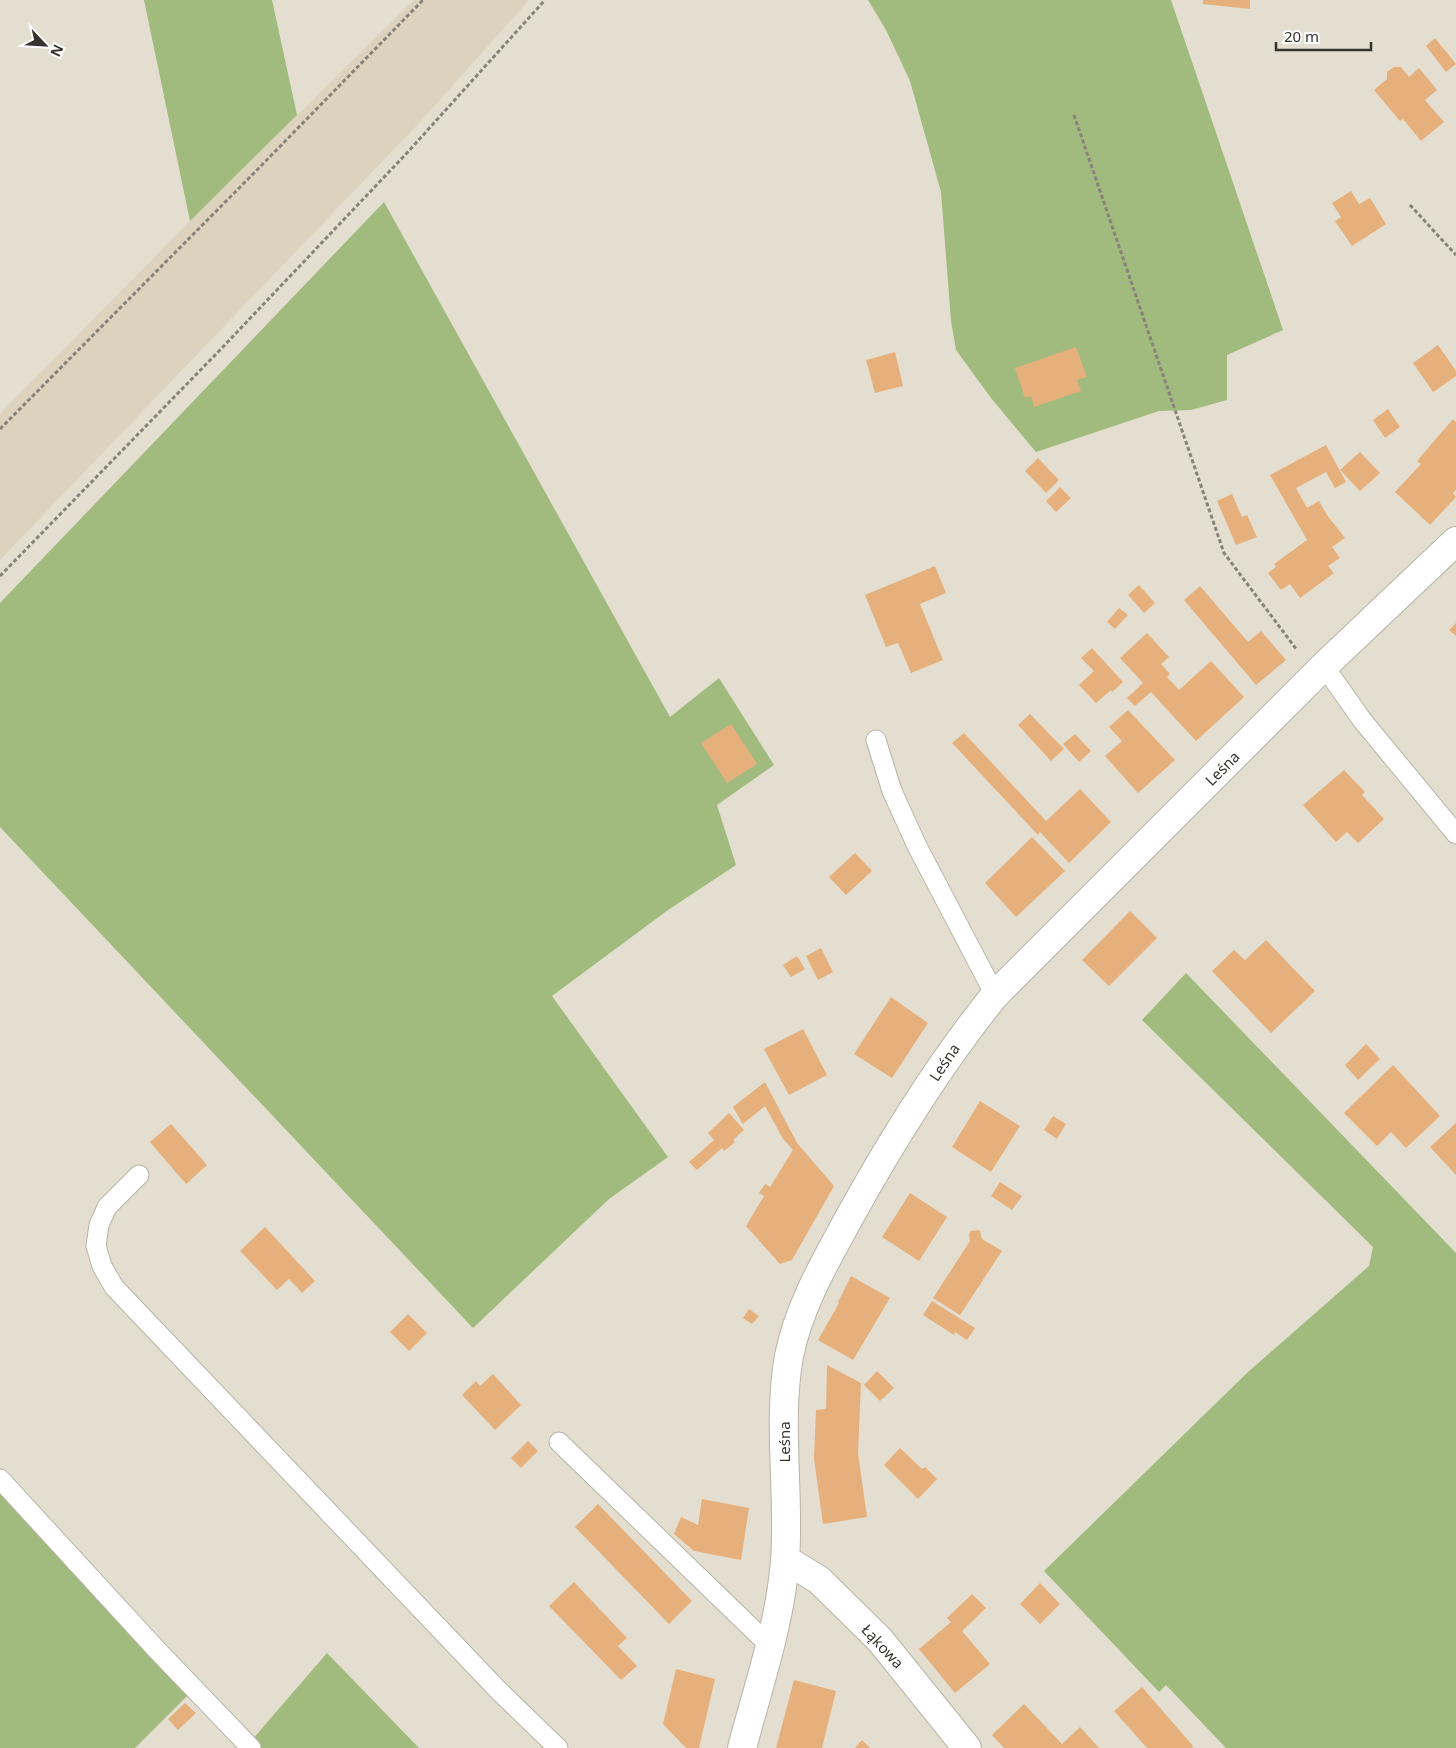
<svg xmlns="http://www.w3.org/2000/svg" width="1456" height="1748" font-family="'Noto Sans',sans-serif">
	<style>
		.built { fill: #dcd2be }
		.green { fill: #a0bb7d }
		.building { fill: #e6b07c }
		.lines { fill: none; stroke-linecap: round; stroke-linejoin: round }
		.lane-casing { stroke: #b9b3a5; stroke-width: 21 }
		.street-casing { stroke: #b9b3a5; stroke-width: 30 }
		.path { stroke: #878379; stroke-width: 3; stroke-dasharray: 4 2.5; stroke-linecap: butt }
		.lane { stroke: #fff; stroke-width: 19 }
		.street { stroke: #fff; stroke-width: 28 }
		.labels { text-anchor: middle; dominant-baseline: central; stroke-width: 5; stroke-linejoin: round; paint-order: stroke }
		.street-label { font-size: 15px; fill: #35332d; stroke: #fff }
	</style>
	<rect width="100%" height="100%" fill="#e4ded0"/>
	<path class="built" d="M414,0h115l-108,121 -421,439v-146l190,-193z"/>
	<path class="green" d="M144,0h128l25,115 -107,106z
		M868,0h303l112,330 -56,25v45l-36,10 -32,1 -123,41 -45,-54 -35,-48 -5,-29 -10,-129 -31,-111 -24,-51z
		M384,202l286,515 49,-39 55,87 -57,40 19,60 -68,45 -116,86 116,161 -59,42 -136,129 -473,-501v-224z
		M1186,973l270,280v495h-230l-60,-63 -7,7 -115,-121 204,-199 121,-106 4,-19 -231,-227z
		M0,1486l189,208 -54,54h-135z
		M327,1653l92,95h-174z"/>
	<path class="building" d="M1203,0h47v9l-47,-5z
		M1435,38l21,26 -10,8 -20,-26z
		M1394,67h7l8,10 10,-9 18,22 -12,10 19,22 -23,19 -18,-22 -3,2 -26,-31 13,-11v-7z
		M1351,191l8,13 11,-6 16,26 -34,22 -17,-25 6,-4 -9,-14z
		M1438,345l18,26v5l-23,16 -20,-29z
		M1076,347l11,30 -10,3 4,11 -47,16 -3,-11 -6,2 -10,-30z
		M895,352l8,34 -28,7 -9,-33z
		M1388,409l12,18 -15,11 -12,-18z
		M1453,419l3,3v68l-3,3 3,4 -26,28 -35,-33 26,-28 -4,-3z
		M1326,445l20,37 -11,6 -9,-16 -30,16 11,20 12,-7 8,14 18,23 -13,9 8,11 -12,8 6,7 -34,25 -10,-14 -9,6 -13,-17 8,-6 -2,-3 33,-24 -37,-65z
		M1360,452l20,21 -20,18 -20,-21z
		M1038,458l21,22 -13,13 -21,-22z
		M1060,487l11,11 -15,14 -10,-11z
		M1232,494l10,23 5,-2 10,22 -21,8 -19,-44z
		M935,566l11,27 -26,11 23,56 -32,13 -13,-30 -12,4 -21,-52z
		M1139,585l16,18 -11,10 -16,-18z
		M1200,586l48,56 13,-11 25,29 -30,25 -72,-85z
		M1119,608l9,7 -13,14 -8,-7z
		M1456,623v13l-7,-6z
		M1147,633l22,24 -8,7 9,10 -3,3 12,13 32,-29 33,36 -48,44 -45,-49 -16,14 -8,-8 16,-15 -23,-25z
		M1092,648l31,34 -11,10 -1,-2 -15,13 -17,-18 15,-14 -13,-13z
		M1128,710l47,50 -37,33 -33,-37 17,-15 -13,-14z
		M1030,714l34,35 -13,12 -33,-36z
		M731,724l26,40 -30,19 -26,-40z
		M964,733l82,88 34,-32 31,33 -42,41 -29,-31 -2,3 -86,-92z
		M1075,734l16,17 -12,11 -16,-18z
		M1344,770l21,22 -3,3 22,24 -26,24 -11,-11 -11,10 -33,-37z
		M1032,837l33,34 -49,46 -31,-34z
		M855,853l17,18 -26,24 -17,-18z
		M1130,911l27,27 -48,48 -27,-26z
		M1266,940l49,51 -44,42 -59,-62 22,-21 11,10z
		M821,948l12,24 -15,8 -12,-24z
		M797,956l8,13 -14,8 -8,-12z
		M891,997l37,26 -36,55 -38,-24z
		M803,1029l24,46 -38,20 -25,-46z
		M1366,1044l14,15 -22,21 -13,-15z
		M1393,1065l47,51 -34,32 -15,-16 -14,14 -33,-33z
		M765,1082l32,61 37,43 -42,74 -12,4 -34,-38 18,-30 -5,-3 6,-9 5,3 23,-37 -10,-11 -18,-33 -22,18 -10,-17z
		M980,1101l40,25 -29,46 -39,-25z
		M729,1113l15,17 -11,10 2,2 -11,9 -2,-3 -25,22 -8,-8 25,-22 -6,-7z
		M1053,1116l13,8 -9,15 -13,-9z
		M1456,1123v52l-26,-28z
		M171,1124l36,41 -21,19 -36,-42z
		M1000,1182l22,14 -10,14 -21,-14z
		M910,1193l37,24 -28,44 -37,-24z
		M265,1227l50,54 -13,12 -13,-14 -12,11 -37,-39z
		M978,1230l2,1 2,8 20,12 -42,64 -27,-17 37,-57 -1,-7 2,-3z
		M851,1276l39,22 -37,62 -35,-20 21,-37 -1,-1z
		M932,1301l43,27 -8,12 -12,-8 -1,3 -31,-20z
		M749,1309l10,7 -7,8 -9,-6z
		M408,1314l19,19 -18,18 -19,-19z
		M827,1365l34,18 -3,70 9,64 -44,7 -9,-65 2,-49 10,-1z
		M877,1371l17,17 -14,13 -16,-16z
		M493,1374l28,31 -26,25 -33,-35 14,-14 4,5z
		M528,1441l10,10 -17,17 -10,-10z
		M900,1448l22,21 3,-2 12,12 -19,20 -34,-34z
		M702,1499l47,9 -8,52 -47,-9 -20,-17 7,-17 17,8z
		M598,1504l94,97 -23,23 -94,-97z
		M574,1582l53,56 -9,8 19,20 -16,14 -72,-74z
		M1040,1583l20,21 -20,20 -20,-20z
		M972,1594l14,14 -24,23 28,33 -35,29 -36,-44 32,-27 -4,-4z
		M676,1669l39,10 -16,69h-13l-23,-24z
		M794,1680l42,11 -14,57h-46z
		M1142,1687l51,59 -1,2h-45l-33,-37z
		M185,1703l11,10 -18,17 -10,-11z
		M1024,1704l38,40 18,-17 19,21h-95l-12,-13z
		M862,1740l8,8h-15z"/>
	<g class="lines">
		<g class="lane-casing">
			<path id="lane" d="M1324,666l38,54 94,114
				M876,740l16,51 25,55 78,149
				M139,1175l-32,32 -8,18 -3,21 6,20 12,21 385,404 59,57
				M559,1442l210,203
				M0,1479l157,171 94,98"/>
		</g>
		<g class="street-casing">
			<path id="street" d="M785,1559l34,21 61,60 87,108
				M742,1748c16,-61 38,-124 43,-187 5,-68 -8,-137 4,-205 10,-50 36,-94 60,-138 43,-78 90,-154 146,-223l329,-329 132,-125"/>
		</g>
		<path class="path" d="M1074,115l150,438 73,97
			M1410,205l46,50
			M0,429l257,-259 166,-170
			M0,576l220,-226 186,-196 139,-154"/>
		<use href="#lane" class="lane"/>
		<use href="#street" class="street"/>
	</g>
	<g class="labels">
		<g class="street-label">
			<text transform="translate(1222 768) rotate(-45)">Leśna</text>
			<text transform="translate(944 1062) rotate(-56)">Leśna</text>
			<text transform="translate(784 1442) rotate(-90)">Leśna</text>
			<text transform="translate(883 1646) rotate(47)">Łąkowa</text>
		</g>
	</g>
	<g transform="translate(45 45) rotate(115)" stroke="#ffffff" stroke-width="4" paint-order="stroke">
	<path d="M0-4L9 19L0 12L-9 19Z" fill="#35332d"/>
	<text y="-8" font-size="14" font-weight="bold" text-anchor="middle" fill="#35332d">N</text>
	</g>
	<path d="M1276 42v8h95v-8" fill="none" stroke="#35332d" stroke-width="2.5"/>
	<text x="1284" y="42" font-size="15" fill="#35332d" stroke="#ffffff" stroke-width="4" paint-order="stroke">20 m</text>
</svg>
